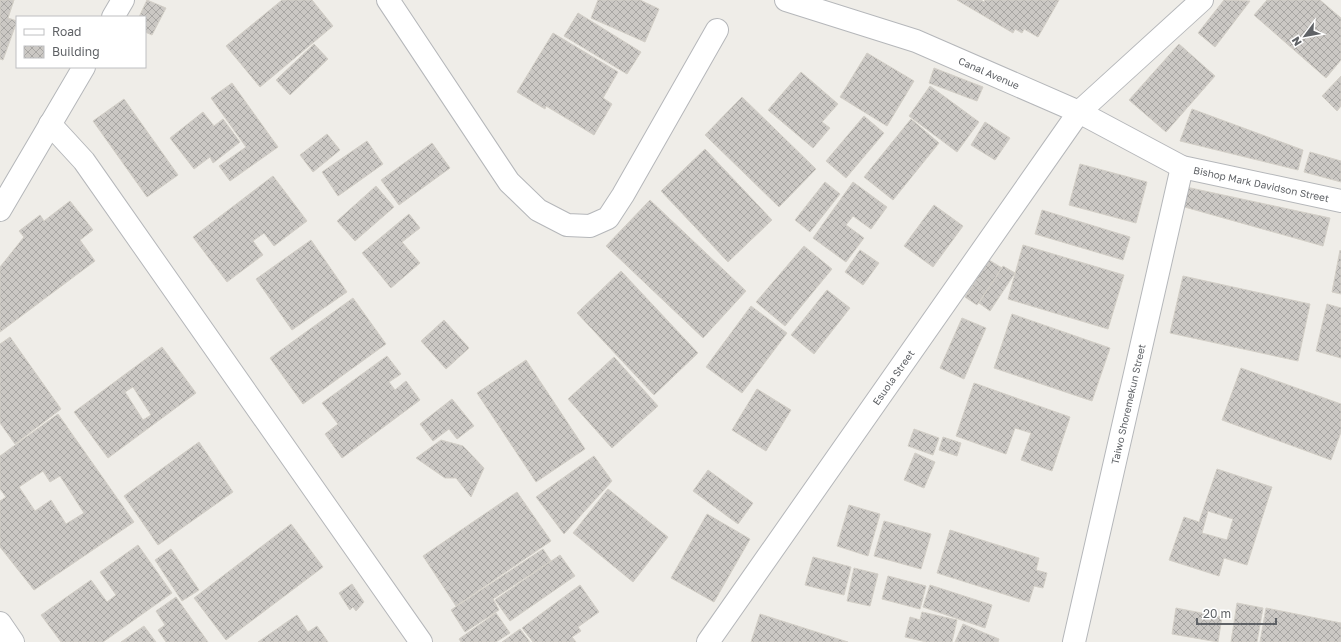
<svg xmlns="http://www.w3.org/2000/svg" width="1341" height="642" font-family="'Golos Text',sans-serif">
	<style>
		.building { fill: url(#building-cross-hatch); stroke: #d3cfc7; fill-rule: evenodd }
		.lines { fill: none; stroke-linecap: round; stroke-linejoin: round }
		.minor-casing { stroke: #b5b7ba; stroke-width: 24 }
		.minor { stroke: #fff; stroke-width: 22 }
		.labels { text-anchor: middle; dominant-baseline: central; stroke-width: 4; stroke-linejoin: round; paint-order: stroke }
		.street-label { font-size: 10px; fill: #5f6266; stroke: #fff }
	</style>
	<defs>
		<pattern id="building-cross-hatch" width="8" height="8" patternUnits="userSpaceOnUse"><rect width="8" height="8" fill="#cbc8c4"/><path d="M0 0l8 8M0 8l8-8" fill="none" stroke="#a8a6a3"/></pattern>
	</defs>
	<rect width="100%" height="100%" fill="#efede8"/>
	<path class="building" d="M0,0h14l-6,18 9,3 -14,39 -3,-1z
		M147,0l19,8 -14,27 -7,-3v-15h-6z
		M282,0h30l21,26 -73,61 -34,-41z
		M598,0h42l19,9 -14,33 -54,-24z
		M957,0h24l3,2 1,-2h74l-21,37 -14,-8 -2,4 -7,-4 -2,4z
		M1224,0l26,1 -35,46 -17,-14z
		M1267,0h53l21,18v42l-15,18 -72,-63z
		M578,13l63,39 -14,22 -63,-38z
		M553,33l65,39 -15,26 9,6 -18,31 -48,-29 -1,3 -28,-17z
		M314,44l14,15 -38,36 -14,-15z
		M1179,44l36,32 -49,56 -37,-32z
		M867,53l47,28 -27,45 -47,-29z
		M934,68l49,19 -6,14 -48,-18z
		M801,72l37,32 -16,18 8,6 -17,20 -45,-38z
		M1341,76v30l-4,5 -15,-15z
		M232,83l46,64 -48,34 -11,-15 27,-19 -35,-49z
		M930,86l49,36 -22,30 -48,-36z
		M742,97l74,72 -37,38 -74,-72z
		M124,99l54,76 -31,22 -54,-76z
		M1192,109l111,41 -5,20 -118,-29z
		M203,112l11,14 9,-7 17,23 -27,21 -3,-6 -16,12 -24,-31z
		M864,116l20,17 -38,45 -20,-17z
		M911,119l28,24 -46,57 -29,-23z
		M985,122l25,16 -15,22 -24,-15z
		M327,134l13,16 -27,22 -13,-17z
		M367,141l16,23 -45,32 -16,-24z
		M432,143l18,25 -51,37 -18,-25z
		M705,149l67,71 -44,42 -67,-71z
		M1310,152l31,9v21l-37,-10z
		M1080,164l67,18 -11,41 -67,-18z
		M273,176l34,45 -33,25 -10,-13 -11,8 10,14 -36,27 -34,-45z
		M825,182l15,12 -30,38 -15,-12z
		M853,182l34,25 -16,22 -18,-13 -7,9 18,13 -18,24 -33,-24z
		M376,186l18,21 -39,34 -18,-20z
		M1186,187l144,31 -7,28 -142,-40z
		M650,200l96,91 -43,47 -97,-92z
		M70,201l23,29 -13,10 15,21 -95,71v-65l24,-30 -5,-6 21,-16 4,6z
		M934,205l29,21 -30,41 -29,-21z
		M1042,210l88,27 -7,23 -88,-26z
		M409,214l11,14 -18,14 18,21 -29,25 -29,-35z
		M311,240l36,52 -55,38 -36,-51z
		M1023,245l101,30 -16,54 -100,-30z
		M804,246l28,23 -47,57 -29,-24z
		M860,250l19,13 -16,22 -18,-13z
		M1340,250l1,1v43l-9,-2z
		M989,260l13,8 -25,37 -12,-8z
		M1003,266l12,7 -25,38 -11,-8z
		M621,271l77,82 -44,42 -77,-82z
		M1183,276l127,28 -12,57 -128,-28z
		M827,290l23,18 -36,46 -23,-19z
		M353,298l33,46 -83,60 -33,-46z
		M1327,304l14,4v50l-25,-7z
		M751,306l36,27 -45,60 -36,-26z
		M1012,314l98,34 -18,53 -98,-33z
		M962,318l24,10 -22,51 -24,-11z
		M444,320l25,28 -23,21 -25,-28z
		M10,337l51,72 -46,35 -15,-21v-79z
		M162,347l34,46 -88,65 -34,-46zM133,387l18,28 -8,5 -18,-28z
		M387,356l14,18 -12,8 6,8 11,-9 14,19 -78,58 -17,-24 13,-10 -16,-21z
		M614,357l44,49 -46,42 -44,-49z
		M526,360l59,89 -49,33 -59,-89z
		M1241,368l100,36v28l-10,28 -109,-40z
		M974,383l96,34 -18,54 -31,-11 10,-27 -16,-5 -9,26 -50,-18z
		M757,389l34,21 -25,41 -34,-21z
		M452,399l22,27 -17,13 -8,-10 -16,12 -13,-17z
		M58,414l76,108 -100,68 -34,-43v-46l6,-4 -6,-8v-33zM43,471l7,11 10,-6 24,37 -18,11 -15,-24 -16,11 -16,-24z
		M914,429l25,9 -6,17 -25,-9z
		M943,437l18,6 -4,13 -18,-6z
		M441,440l22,6 21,22 -13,29 -15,-19h-11l-29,-20z
		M199,442l34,50 -75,53 -34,-49z
		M915,453l20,9 -11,26 -20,-8z
		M594,456l18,25 -48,53 -28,-37z
		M1217,469l55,18 -25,78 -23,-7 -5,18 -50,-16 15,-43 15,5zM1208,511l25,8 -6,21 -25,-7z
		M708,470l45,33 -15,21 -45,-33z
		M608,489l60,48 -35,45 -60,-49z
		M517,492l34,49 -95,65 -33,-50z
		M849,505l31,9 -12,42 -31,-10z
		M707,514l43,25 -36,63 -43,-24z
		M884,521l47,13 -10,35 -47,-13z
		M291,524l32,43 -97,73 -32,-42z
		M950,530l89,28 -3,12 11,3 -4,15 -9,-2 -5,16 -92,-29z
		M138,545l34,48 -69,49h-42l-20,-27 50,-35 16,22 9,-7 -16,-23z
		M171,549l28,41 -17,11 -27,-41z
		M543,549l8,12 -58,38 6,11 -34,22 -14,-22z
		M560,555l15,21 -65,45 -15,-21z
		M813,557l38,10 -7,28 -39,-10z
		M854,568l24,6 -8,32 -23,-5z
		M888,576l38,10 -6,23 -38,-10z
		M352,584l12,18 -8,9 -3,-4 -3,3 -11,-17z
		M580,585l19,27 -21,15 3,4 -9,6 4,5h-43l-11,-14z
		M930,585l62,20 -7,23 -62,-21z
		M176,597l32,45h-42l-8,-12 7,-5 -9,-14z
		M1237,603l26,5 -6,34h-26z
		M1176,608l46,9 -4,25 -46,-8z
		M1266,608l75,15v19h-81z
		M922,612l35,8 -5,22h-26l-21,-5 5,-20 10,3z
		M496,613l14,20 -14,9h-35l-2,-3z
		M760,614l88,28h-97z
		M297,615l11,17 9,-6 11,16h-70z
		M963,624l36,15 -1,3h-43z
		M144,626l12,16h-35z
		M520,629l10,13h-28z"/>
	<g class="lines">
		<g class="minor-casing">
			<g id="minor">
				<path d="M388,0l121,182 29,28 29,15 23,1 18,-8 15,-23 94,-165"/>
				<path id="s1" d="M786,0l130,41 163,71 103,55 159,34"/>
				<path d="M113,17l10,-17"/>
				<path d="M50,124l34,37 337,481"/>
				<path d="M0,210l84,-143"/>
				<path d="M0,623l13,19"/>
				<path id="s2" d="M708,642l371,-530 123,-112"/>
				<path id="s3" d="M1074,642l108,-475"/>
			</g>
		</g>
		<use href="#minor" class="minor"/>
	</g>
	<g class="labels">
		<g class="street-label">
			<text stroke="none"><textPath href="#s1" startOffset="216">Canal Avenue</textPath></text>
			<text stroke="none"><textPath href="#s1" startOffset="512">Bishop Mark Davidson Street</textPath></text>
			<text stroke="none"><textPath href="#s2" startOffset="323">Esuola Street</textPath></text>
			<text stroke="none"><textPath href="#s3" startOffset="244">Taiwo Shoremekun Street</textPath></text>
		</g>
	</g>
	<rect x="16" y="16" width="130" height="52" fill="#ffffff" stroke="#bfc0c2"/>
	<rect x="24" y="29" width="20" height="6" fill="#ffffff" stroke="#bfc0c2"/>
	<text x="52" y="36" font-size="12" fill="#5f6266">Road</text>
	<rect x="24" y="46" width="20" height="12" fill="url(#building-cross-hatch)" stroke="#bfc0c2"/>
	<text x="52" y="56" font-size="12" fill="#5f6266">Building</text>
	<g transform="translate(1305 36) rotate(238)" stroke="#ffffff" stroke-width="3" paint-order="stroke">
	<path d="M0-3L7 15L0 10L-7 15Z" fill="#5f6266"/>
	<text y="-6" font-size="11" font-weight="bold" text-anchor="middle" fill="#5f6266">N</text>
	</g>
	<path d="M1197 618v6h79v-6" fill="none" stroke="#5f6266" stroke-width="2"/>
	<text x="1203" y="618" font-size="12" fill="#5f6266" stroke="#ffffff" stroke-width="3" paint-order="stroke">20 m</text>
</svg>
